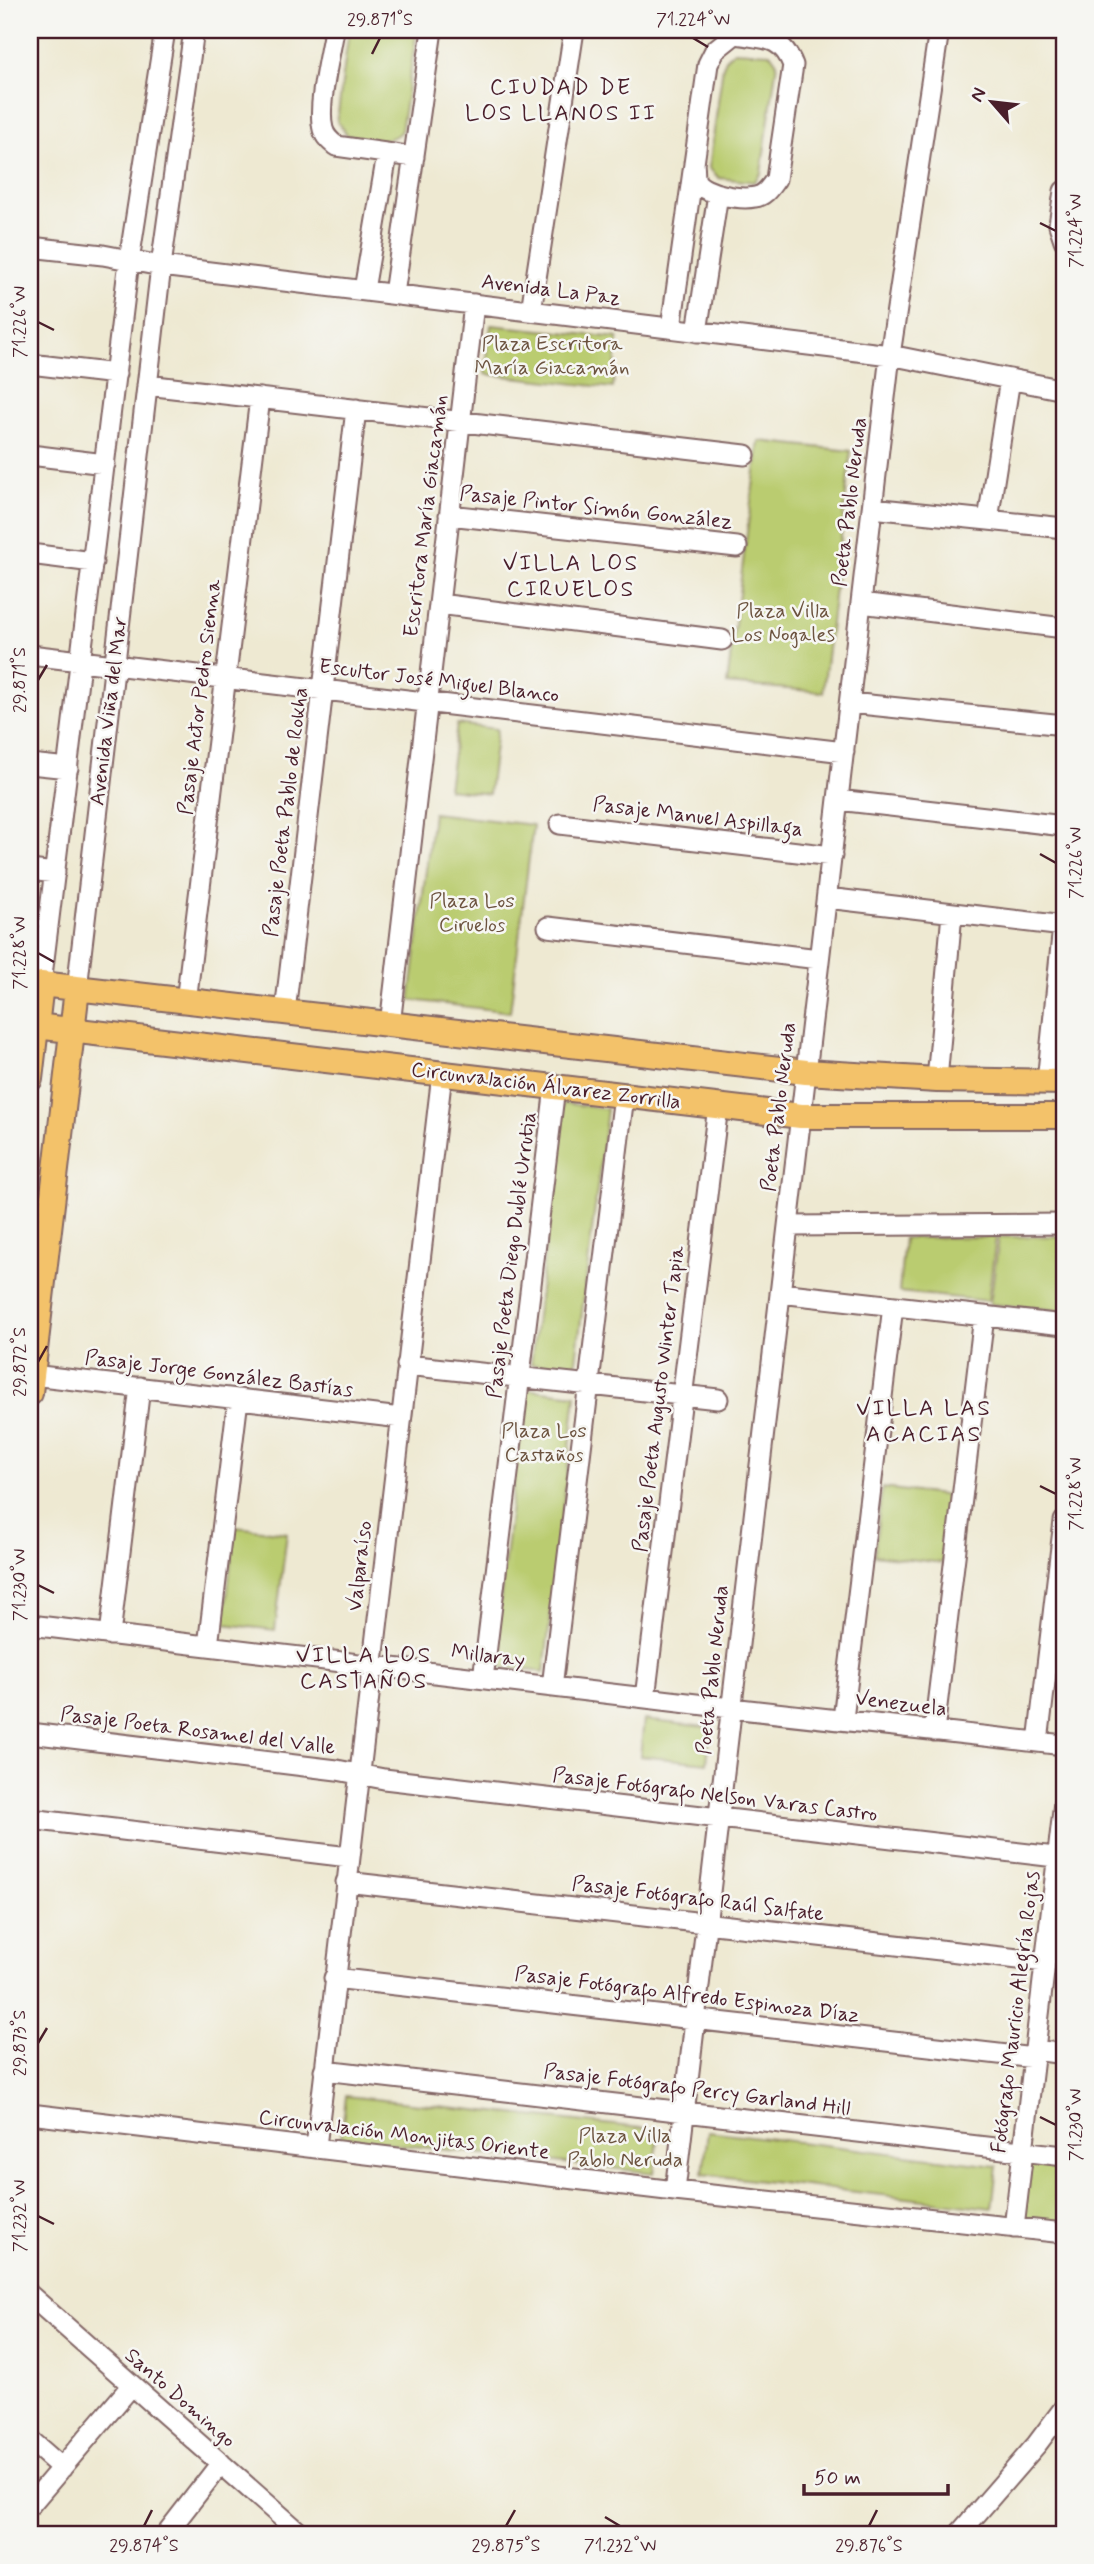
<svg xmlns="http://www.w3.org/2000/svg" width="1094" height="2564" font-family="Mynerve,sans-serif">
	<style>
		.green { fill: #bacc6f; stroke: #82764d; stroke-width: 2 }
		.lines { fill: none; stroke-linecap: round; stroke-linejoin: round }
		.minor-casing { stroke: #836665; stroke-width: 23 }
		.major-casing { stroke: #836665; stroke-width: 28 }
		.minor { stroke: #fff; stroke-width: 19 }
		.major { stroke: #f3c26a; stroke-width: 24 }
		.ticks { fill: none; stroke: #4a1f2b; stroke-width: 2.5 }
		.labels { text-anchor: middle; dominant-baseline: central; stroke-width: 5; stroke-linejoin: round; paint-order: stroke }
		.street-label { font-size: 21px; fill: #4a1f2b; stroke: #f6f6f2 }
		.park-label { font-size: 21px; fill: #6c533f; stroke: #f6f6f2 }
		.neighbourhood-label { font-size: 23px; letter-spacing: 2px; fill: #4a1f2b; stroke: #f6f6f2 }
		.neatline { fill: none; stroke: #4a1f2b; stroke-width: 2.5 }
		.ticks-label { font-size: 18px; text-anchor: middle; fill: #4a1f2b }
	</style>
	<rect width="100%" height="100%" fill="#f6f6f2"/>
	<filter id="ink" filterUnits="userSpaceOnUse"><feTurbulence type="fractalNoise" baseFrequency=".0143" numOctaves="2"/><feDisplacementMap in="SourceGraphic" scale="14" xChannelSelector="R" yChannelSelector="G"/><feConvolveMatrix kernelMatrix="1 2 1 2 8 2 1 2 1" color-interpolation-filters="sRGB"/></filter>
	<filter id="wash" filterUnits="userSpaceOnUse"><feTurbulence type="fractalNoise" baseFrequency=".00686" numOctaves="4" result="noise"/><feDisplacementMap in="SourceGraphic" scale="28" xChannelSelector="R" yChannelSelector="G"/><feGaussianBlur stdDeviation="1.57" result="paint"/><feColorMatrix in="noise" values="0 0 0 0 0 0 0 0 0 0 0 0 0 0 0 0 0 1.4 0 .05"/><feComposite in="paint" operator="in"/></filter>
	<g filter="url(#wash)">
		<rect width="100%" height="100%" fill="#eee9d2"/>
		<path class="green" d="M349,30h68l-16,101c-12,15 -36,7 -53,5l-11,-15z
			M734,51l36,2 7,10 -16,110 -7,9 -35,-4 -10,-10 14,-102 4,-9z
			M491,325l127,13 -5,50 -128,-14z
			M759,441l92,10 -28,241 -96,-8z
			M457,724l40,5 -8,65 -41,-5z
			M433,813l100,12 -23,187 -100,-12z
			M563,1103l44,6 -32,260 -44,-5z
			M1064,1236v75l-74,-7 9,-67z
			M996,1237l-8,64 -89,-9 5,-54z
			M524,1389l52,6 -32,277 -51,-6z
			M882,1488l68,8 -7,67 -69,-8z
			M235,1527l52,6 -12,97 -51,-6z
			M644,1720l61,7 5,5 -3,31 -67,-7z
			M346,2096l313,34 -5,43 -313,-35z
			M708,2131l289,35 -5,42 -289,-34z
			M1030,2155l34,5v64l-43,-6z"/>
	</g>
	<g filter="url(#ink)">
		<g class="lines">
			<g class="minor-casing">
				<path id="minor" d="M334,30c-4,25 -17,76 -11,99 2,8 7,12 13,17l78,11
					M1064,191l-5,34 5,15
					M30,247l73,8 58,11 729,89 174,35
					M364,290l23,-135
					M394,294l38,-264
					M531,311l43,-281
					M671,328c12,-88 25,-176 37,-264l7,-14 20,-16c29,5 46,1 58,31l-17,114c-6,8 -11,17 -21,18 -14,3 -52,-3 -59,-16 -2,-5 -1,-13 -2,-18
					M697,332l21,-138
					M30,364l86,10
					M147,385l598,70
					M30,455l75,9
					M872,508l192,20
					M449,515l288,32
					M988,520l22,-141
					M30,554l63,8
					M861,603l203,25
					M439,604l283,36
					M30,655l814,97
					M850,703l214,22
					M30,764l38,4
					M838,800l226,26
					M560,824l272,32
					M30,870l25,3
					M827,898l237,28
					M548,927l271,32
					M30,983l11,1 88,-723 36,-231
					M77,989l84,-723 33,-236
					M186,1002l74,-604
					M285,1012l71,-603
					M390,1025l84,-721
					M937,1080l15,-167
					M1047,1082l16,-156
					M788,1226l276,-2
					M780,1293l284,32
					M407,1365l311,34
					M32,1375l369,43
					M30,1625l683,81 351,39
					M110,1635l30,-248
					M208,1646l30,-247
					M483,1679l72,-592
					M552,1687l72,-592
					M645,1698l73,-592
					M843,1719l50,-413
					M934,1731l50,-415
					M30,1733l307,37 47,9 680,79
					M1038,1742l26,-221
					M30,1819l319,38
					M346,1882l699,80
					M1046,1953l18,2
					M334,1978l700,80
					M1035,2050l29,4
					M324,2070l740,86
					M30,2114l645,77 389,42
					M316,2147l126,-1073
					M675,2191l215,-1836 49,-325
					M1014,2228l50,-426
					M30,2295l271,239
					M30,2440l32,28
					M30,2505l102,-120
					M166,2534l55,-71
					M959,2534l78,-90 27,-36"/>
			</g>
			<g class="major-casing">
				<path id="major" d="M36,1026l765,90h263
					M30,1079l11,-95 765,88 131,8 127,2
					M30,1393l47,-404"/>
			</g>
			<use href="#minor" class="minor"/>
			<use href="#major" class="major"/>
		</g>
	</g>
	<path class="ticks" d="M693,38l15,9M372,54l8,-16M1040,223l16,8M38,322l16,8M38,680l9,-15M1040,854l16,9M38,953l16,9M38,1362l9,-16M1040,1486l16,8M38,1585l16,8M38,2043l9,-15M1040,2117l16,8M38,2216l16,8M605,2517l15,9M144,2526l8,-16M506,2526l9,-16M869,2526l8,-16"/>
	<g class="labels">
		<g class="street-label">
			<text transform="translate(551 290) rotate(7)">Avenida La Paz</text>
			<text transform="translate(850 502) rotate(-83)">Poeta Pablo Neruda</text>
			<text transform="translate(596 508) rotate(6)">Pasaje Pintor Simón González</text>
			<text transform="translate(426 516) rotate(-83)">Escritora María Giacamán</text>
			<text transform="translate(439 681) rotate(7)">Escultor José Miguel Blanco</text>
			<text transform="translate(200 697) rotate(-83)">Pasaje Actor Pedro Sienna</text>
			<text transform="translate(109 711) rotate(-83)">Avenida Viña del Mar</text>
			<text transform="translate(286 812) rotate(-83)">Pasaje Poeta Pablo de Rokha</text>
			<text transform="translate(698 817) rotate(7)">Pasaje Manuel Aspillaga</text>
			<text transform="translate(546 1086) rotate(7)">Circunvalación Álvarez Zorrilla</text>
			<text transform="translate(779 1107) rotate(-83)">Poeta Pablo Neruda</text>
			<text transform="translate(512 1255) rotate(-83)">Pasaje Poeta Diego Dublé Urrutia</text>
			<text transform="translate(219 1374) rotate(7)">Pasaje Jorge González Bastías</text>
			<text transform="translate(659 1399) rotate(-83)">Pasaje Poeta Augusto Winter Tapia</text>
			<text transform="translate(360 1566) rotate(-83)">Valparaíso</text>
			<text transform="translate(488 1656) rotate(7)">Millaray</text>
			<text transform="translate(713 1670) rotate(-84)">Poeta Pablo Neruda</text>
			<text transform="translate(901 1704) rotate(7)">Venezuela</text>
			<text transform="translate(198 1731) rotate(7)">Pasaje Poeta Rosamel del Valle</text>
			<text transform="translate(715 1795) rotate(7)">Pasaje Fotógrafo Nelson Varas Castro</text>
			<text transform="translate(698 1899) rotate(7)">Pasaje Fotógrafo Raúl Salfate</text>
			<text transform="translate(687 1995) rotate(7)">Pasaje Fotógrafo Alfredo Espinoza Díaz</text>
			<text transform="translate(1016 2012) rotate(-83)">Fotógrafo Mauricio Alegría Rojas</text>
			<text transform="translate(697 2090) rotate(7)">Pasaje Fotógrafo Percy Garland Hill</text>
			<text transform="translate(404 2135) rotate(7)">Circunvalación Monjitas Oriente</text>
			<text transform="translate(180 2398) rotate(41)">Santo Domingo</text>
		</g>
		<g class="park-label">
			<text x="552" y="344">Plaza Escritora<tspan x="552" dy="24">María Giacamán</tspan></text>
			<text x="783" y="611">Plaza Villa<tspan x="783" dy="24">Los Nogales</tspan></text>
			<text x="472" y="901">Plaza Los<tspan x="472" dy="24">Ciruelos</tspan></text>
			<text x="544" y="1431">Plaza Los<tspan x="544" dy="24">Castaños</tspan></text>
			<text x="625" y="2136">Plaza Villa<tspan x="625" dy="24">Pablo Neruda</tspan></text>
		</g>
		<g class="neighbourhood-label">
			<text x="561" y="88">CIUDAD DE<tspan x="561" dy="26">LOS LLANOS II</tspan></text>
			<text x="571" y="564">VILLA LOS<tspan x="571" dy="26">CIRUELOS</tspan></text>
			<text x="924" y="1409">VILLA LAS<tspan x="924" dy="26">ACACIAS</tspan></text>
			<text x="364" y="1656">VILLA LOS<tspan x="364" dy="26">CASTAÑOS</tspan></text>
		</g>
	</g>
	<rect width="1094" height="2564" fill="none" stroke="#f6f6f2" stroke-width="77"/>
	<g transform="translate(992 102) rotate(298)" stroke="#f6f6f2" stroke-width="5" paint-order="stroke">
	<path d="M0-5L12 26L0 18L-12 26Z" fill="#4a1f2b"/>
	<text y="-10" font-size="19" font-weight="bold" text-anchor="middle" fill="#4a1f2b">N</text>
	</g>
	<path d="M804 2484v10h144v-10" fill="none" stroke="#4a1f2b" stroke-width="3.5"/>
	<text x="814" y="2484" font-size="21" fill="#4a1f2b" stroke="#f6f6f2" stroke-width="5" paint-order="stroke">50 m</text>
	<rect x="38" y="38" width="1018" height="2488" class="neatline"/>
	<g class="ticks-label">
		<text x="380" y="25">29.871°S</text>
		<text x="693" y="25">71.224°W</text>
		<text transform="translate(1075 231) rotate(-90)" y="6">71.224°W</text>
		<text transform="translate(19 322) rotate(-90)" y="6">71.226°W</text>
		<text transform="translate(19 680) rotate(-90)" y="6">29.871°S</text>
		<text transform="translate(1075 863) rotate(-90)" y="6">71.226°W</text>
		<text transform="translate(19 953) rotate(-90)" y="6">71.228°W</text>
		<text transform="translate(19 1362) rotate(-90)" y="6">29.872°S</text>
		<text transform="translate(1075 1494) rotate(-90)" y="6">71.228°W</text>
		<text transform="translate(19 1585) rotate(-90)" y="6">71.230°W</text>
		<text transform="translate(19 2043) rotate(-90)" y="6">29.873°S</text>
		<text transform="translate(1075 2125) rotate(-90)" y="6">71.230°W</text>
		<text transform="translate(19 2216) rotate(-90)" y="6">71.232°W</text>
		<text x="144" y="2551">29.874°S</text>
		<text x="506" y="2551">29.875°S</text>
		<text x="620" y="2551">71.232°W</text>
		<text x="869" y="2551">29.876°S</text>
	</g>
</svg>
